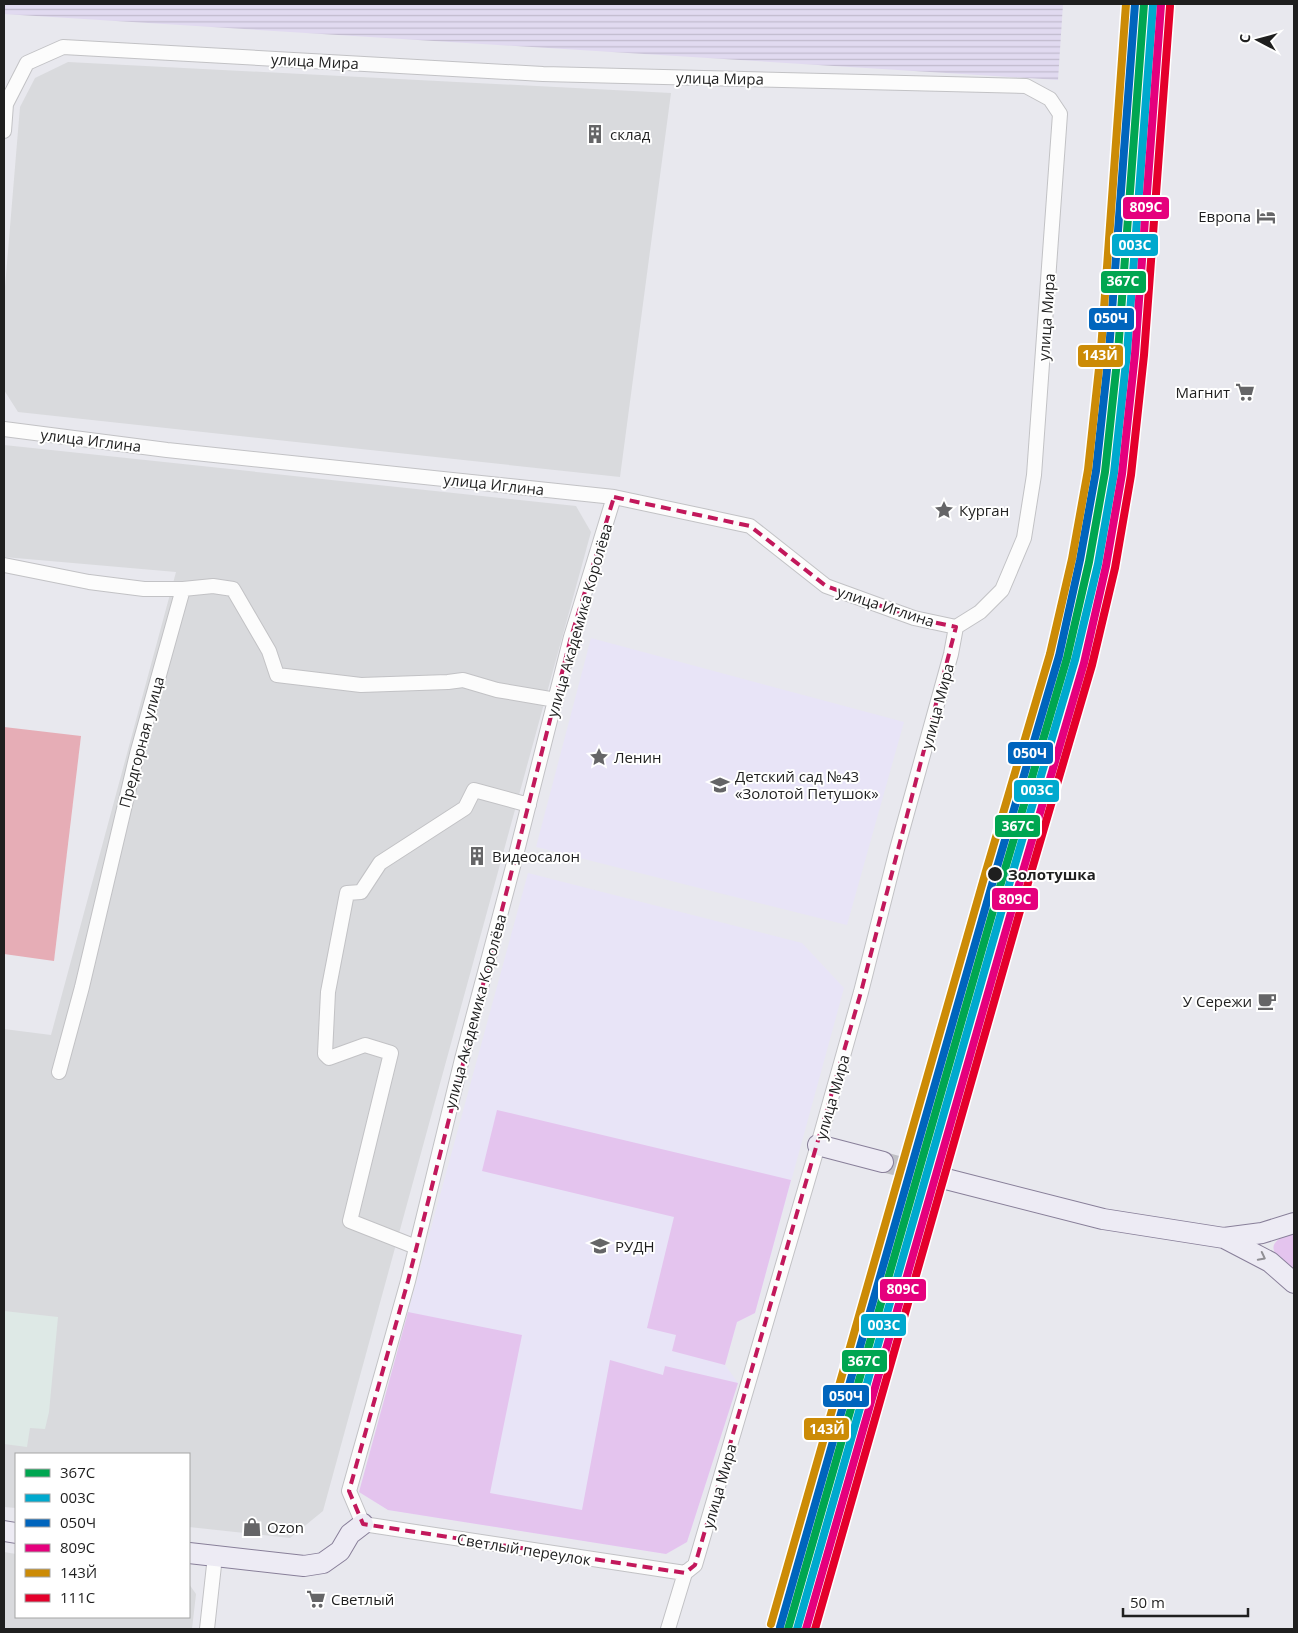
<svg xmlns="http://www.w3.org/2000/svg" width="1298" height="1633" font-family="'Open Sans',sans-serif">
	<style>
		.residential { fill: #d9dadd }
		.industrial { fill: #dee9e6 }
		.education { fill: #e8e4f7 }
		.farmland { fill: url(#farmland-rules) }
		.grass { fill: #e4c4ee }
		.pitch { fill: #e6adb6 }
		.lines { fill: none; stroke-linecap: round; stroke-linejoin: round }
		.secondary-tunnel { stroke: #c0c0c5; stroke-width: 20; stroke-dasharray: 20 10; stroke-linecap: butt }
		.street-casing { stroke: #c2c2c5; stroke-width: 16 }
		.secondary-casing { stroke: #887f99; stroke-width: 22 }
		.street { stroke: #fcfcfc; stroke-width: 14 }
		.secondary { stroke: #edebf4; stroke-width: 20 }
		.rail-1-casing { stroke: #fff; stroke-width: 11 }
		.rail-2-casing { stroke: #fff; stroke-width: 11 }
		.rail-3-casing { stroke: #fff; stroke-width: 11 }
		.rail-4-casing { stroke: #fff; stroke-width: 11 }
		.rail-5-casing { stroke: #fff; stroke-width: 11 }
		.rail-6-casing { stroke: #fff; stroke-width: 11 }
		.rail-1 { stroke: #00a651; stroke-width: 8 }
		.rail-2 { stroke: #00a9ce; stroke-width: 8 }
		.rail-3 { stroke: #0065bd; stroke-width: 8 }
		.rail-4 { stroke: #e5007d; stroke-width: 8 }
		.rail-5 { stroke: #cc8b06; stroke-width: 8 }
		.rail-6 { stroke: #e4002b; stroke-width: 8 }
		.oneway { stroke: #908f94 }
		.marked { fill: none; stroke: #c2185b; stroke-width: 4; stroke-dasharray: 10 6; stroke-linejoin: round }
		.stop-dot { fill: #1f1f1f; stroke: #fff; stroke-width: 2 }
		.labels { text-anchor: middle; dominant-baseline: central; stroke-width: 4; stroke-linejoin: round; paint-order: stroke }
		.street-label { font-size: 15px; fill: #1f1f1f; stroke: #fff }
		.poi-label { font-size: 15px; fill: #1f1f1f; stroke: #fff; text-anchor: start }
		.stop-label { font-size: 15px; font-weight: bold; fill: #1f1f1f; stroke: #fff; text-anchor: start }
		.line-badge { stroke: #fff; stroke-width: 2 }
		.badge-label { font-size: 14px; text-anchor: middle; font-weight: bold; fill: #fff }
	</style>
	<defs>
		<pattern id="farmland-rules" width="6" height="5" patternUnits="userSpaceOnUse" patternTransform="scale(1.25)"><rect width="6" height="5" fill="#e1daf0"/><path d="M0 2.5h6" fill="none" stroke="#c1bbcd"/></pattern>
	</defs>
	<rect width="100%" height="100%" fill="#e8e8ee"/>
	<path class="residential" d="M68,62l603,31 -51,384 -602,-65 -14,-22v-91l16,-192 15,-29z
		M4,445l572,61 15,26 -268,979 -33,27 -101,-11v-73h-173v54l-12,-1v-478l47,6 125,-463 -172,-15z
		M4,1552l12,2v63h173v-33l7,10 -4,35h-188z"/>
	<path class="industrial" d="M4,1311l54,6 -9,95 -4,17 -15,-1 -3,19 -23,-3z"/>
	<path class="education" d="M591,638l313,84 -57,203 -311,-78z
		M528,873l274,70 42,45 -89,325 -18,9 -12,43 13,18 -51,159 -21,12 -278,-44 -29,-18z"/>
	<path class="farmland" d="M4,4h1059l-5,76 -1054,-66z"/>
	<path class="grass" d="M497,1110l294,70 -36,133 -18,9 -12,43 -53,-14 4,-16 -29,-7 27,-111 -192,-46z
		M1294,1231v42c-20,-19 -34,-28 0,-42z
		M408,1312l114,23 -32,158 92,17 28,-150 53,15 2,-9 73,17 -51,159 -21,12 -278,-44 -29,-18z"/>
	<path class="pitch" d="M4,727l77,9 -27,225 -50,-7z"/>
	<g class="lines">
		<path class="secondary-tunnel" d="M883,1162l63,17"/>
		<g class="street-casing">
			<path id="street" d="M4,131l2,-27 21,-41 36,-16 480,27 483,12 24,13 10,15 -26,361 -10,63 -22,52 -22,22 -24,15 -5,27 -54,195 -36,143 -43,153 -123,420 -10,8
				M4,429l163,21 447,47 136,29 76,60 88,32 42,9
				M614,497l-43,140 -56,222 -53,200 -54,222 -59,210 14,33 322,49
				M4,565l85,17 55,7h39l-46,165 -55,233 -23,85
				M183,589l30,-3 20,3 36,62 8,24 84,10 87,-3 15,-2 34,10 59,10
				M416,1247l-66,-26 41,-168 -26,-8 -36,13 -4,-4 3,-62 19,-99 14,-1 19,-29 85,-55 9,-18 55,15
				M207,1629l8,-73
				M668,1629l17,-56"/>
		</g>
		<g class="secondary-casing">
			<path id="secondary" d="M818,1145l65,17
				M946,1179l157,40 121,19 38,-5 32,-10
				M1224,1238l46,24 24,21
				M4,1531l12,2
				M189,1553l115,13 19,-3 17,-12 10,-17 13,-10"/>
		</g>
		<use href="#street" class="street"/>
		<use href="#secondary" class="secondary"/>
		<g class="rail-1-casing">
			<path id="rail-1" d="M788,1629l215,-753 64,-218 22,-96 16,-90 13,-120 26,-348"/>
		</g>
		<g class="rail-2-casing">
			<path id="rail-2" d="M797,1629l214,-751 64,-218 23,-96 16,-91 13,-120 26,-348"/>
		</g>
		<g class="rail-3-casing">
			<path id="rail-3" d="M780,1627l215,-753 64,-218 21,-96 16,-89 13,-120 26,-347"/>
		</g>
		<g class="rail-4-casing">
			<path id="rail-4" d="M806,1629l214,-748 64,-218 22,-97 16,-92 13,-120 26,-349"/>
		</g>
		<g class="rail-5-casing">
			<path id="rail-5" d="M771,1624l215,-753 64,-217 22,-95 16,-89 13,-120 25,-346"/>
		</g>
		<g class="rail-6-casing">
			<path id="rail-6" d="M815,1629l213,-746 64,-218 23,-97 16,-93 13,-120 26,-349"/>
		</g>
		<use href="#rail-1" class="rail-1"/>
		<use href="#rail-2" class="rail-2"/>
		<use href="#rail-3" class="rail-3"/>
		<use href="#rail-4" class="rail-4"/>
		<use href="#rail-5" class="rail-5"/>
		<use href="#rail-6" class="rail-6"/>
	</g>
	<defs><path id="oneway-chevron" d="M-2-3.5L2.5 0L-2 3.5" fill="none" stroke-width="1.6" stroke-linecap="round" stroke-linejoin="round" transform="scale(1.25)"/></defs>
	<use class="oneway" href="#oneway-chevron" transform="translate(1262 1257) rotate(27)"/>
	<path class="marked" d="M614,497l136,29 76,60 88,32 42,9 -95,365 -166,573 -10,8 -322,-49 -14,-33 59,-210 163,-644z"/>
	<defs>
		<g id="building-bare" transform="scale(1.5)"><path d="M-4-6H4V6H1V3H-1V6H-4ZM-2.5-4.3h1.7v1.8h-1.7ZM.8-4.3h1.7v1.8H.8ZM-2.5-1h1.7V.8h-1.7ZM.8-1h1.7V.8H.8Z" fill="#656567" stroke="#fff" stroke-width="2.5" paint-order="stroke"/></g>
		<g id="hotel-bare" transform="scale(1.5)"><path d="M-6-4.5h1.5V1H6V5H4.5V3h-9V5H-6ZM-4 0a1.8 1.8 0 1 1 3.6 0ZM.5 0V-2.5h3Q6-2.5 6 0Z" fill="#656567" stroke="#fff" stroke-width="2.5" paint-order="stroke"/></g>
		<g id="supermarket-bare" transform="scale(1.5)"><path d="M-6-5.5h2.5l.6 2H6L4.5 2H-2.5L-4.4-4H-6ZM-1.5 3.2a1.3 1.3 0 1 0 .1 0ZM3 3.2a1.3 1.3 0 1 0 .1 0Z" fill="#656567" stroke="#fff" stroke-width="2.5" paint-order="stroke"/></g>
		<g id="sight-bare" transform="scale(1.5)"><path d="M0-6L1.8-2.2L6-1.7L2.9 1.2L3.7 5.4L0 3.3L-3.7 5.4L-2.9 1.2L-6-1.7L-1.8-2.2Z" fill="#656567" stroke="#fff" stroke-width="2.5" paint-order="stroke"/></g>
		<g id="school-bare" transform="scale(1.5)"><path d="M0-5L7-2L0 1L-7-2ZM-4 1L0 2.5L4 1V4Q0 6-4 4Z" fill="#656567" stroke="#fff" stroke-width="2.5" paint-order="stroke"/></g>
		<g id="cafe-bare" transform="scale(1.5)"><path d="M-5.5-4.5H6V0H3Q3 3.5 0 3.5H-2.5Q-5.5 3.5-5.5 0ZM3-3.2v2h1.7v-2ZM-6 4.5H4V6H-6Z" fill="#656567" stroke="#fff" stroke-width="2.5" paint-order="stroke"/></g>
		<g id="university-bare" transform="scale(1.5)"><path d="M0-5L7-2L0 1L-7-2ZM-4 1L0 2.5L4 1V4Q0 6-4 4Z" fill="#656567" stroke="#fff" stroke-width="2.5" paint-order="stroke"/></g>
		<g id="shop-bare" transform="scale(1.5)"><path d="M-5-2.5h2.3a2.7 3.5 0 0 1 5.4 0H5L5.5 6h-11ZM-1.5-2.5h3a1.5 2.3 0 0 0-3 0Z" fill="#656567" stroke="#fff" stroke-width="2.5" paint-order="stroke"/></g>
	</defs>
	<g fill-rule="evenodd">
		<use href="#building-bare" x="595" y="134"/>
		<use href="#hotel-bare" x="1266" y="216"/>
		<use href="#supermarket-bare" x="1245" y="392"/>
		<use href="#sight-bare" x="944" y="510"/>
		<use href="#sight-bare" x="599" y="757"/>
		<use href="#school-bare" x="720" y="785"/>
		<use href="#building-bare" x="477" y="856"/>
		<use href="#cafe-bare" x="1267" y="1001"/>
		<use href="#university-bare" x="600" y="1246"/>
		<use href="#shop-bare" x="252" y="1527"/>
		<use href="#supermarket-bare" x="316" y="1599"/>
	</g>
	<circle class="stop-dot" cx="995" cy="874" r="8"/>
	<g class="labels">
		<g class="street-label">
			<text transform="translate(315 61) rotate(3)">улица Мира</text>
			<text transform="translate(720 78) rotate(1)">улица Мира</text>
			<text transform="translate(1046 317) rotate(-86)">улица Мира</text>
			<text transform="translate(91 440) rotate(7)">улица Иглина</text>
			<text transform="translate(494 484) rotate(6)">улица Иглина</text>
			<text transform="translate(886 606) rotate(18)">улица Иглина</text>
			<text transform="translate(579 620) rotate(-74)">улица Академика Королёва</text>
			<text transform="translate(937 706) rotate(-75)">улица Мира</text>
			<text transform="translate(141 742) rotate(-75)">Предгорная улица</text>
			<text transform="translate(475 1011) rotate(-75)">улица Академика Королёва</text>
			<text transform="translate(832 1097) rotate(-74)">улица Мира</text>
			<text transform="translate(719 1486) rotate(-74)">улица Мира</text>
			<text transform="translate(524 1549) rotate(9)">Светлый переулок</text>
		</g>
		<g class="poi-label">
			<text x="610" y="134">склад</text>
			<text x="1251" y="216" text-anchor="end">Европа</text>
			<text x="1230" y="392" text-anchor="end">Магнит</text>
			<text x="959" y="510">Курган</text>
			<text x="614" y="757">Ленин</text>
			<text x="735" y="776">Детский сад №43<tspan x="735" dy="17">«Золотой Петушок»</tspan></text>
			<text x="492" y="856">Видеосалон</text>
			<text x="1252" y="1001" text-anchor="end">У Сережи</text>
			<text x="615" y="1246">РУДН</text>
			<text x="267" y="1527">Ozon</text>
			<text x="331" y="1599">Светлый</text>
		</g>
		<g class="stop-label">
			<text x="1008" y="874">Золотушка</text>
		</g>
	</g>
	<g class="line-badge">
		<rect x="1122" y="196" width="48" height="24" rx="5" fill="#e5007d"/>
		<rect x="1111" y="233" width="48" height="24" rx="5" fill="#00a9ce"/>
		<rect x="1100" y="270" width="47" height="24" rx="5" fill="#00a651"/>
		<rect x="1088" y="307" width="47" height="24" rx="5" fill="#0065bd"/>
		<rect x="1077" y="344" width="47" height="24" rx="5" fill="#cc8b06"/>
		<rect x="1007" y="741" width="47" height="24" rx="5" fill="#0065bd"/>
		<rect x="1013" y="779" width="47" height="24" rx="5" fill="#00a9ce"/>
		<rect x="994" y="814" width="47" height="24" rx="5" fill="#00a651"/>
		<rect x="991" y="887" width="48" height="24" rx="5" fill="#e5007d"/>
		<rect x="879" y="1278" width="48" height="24" rx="5" fill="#e5007d"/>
		<rect x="860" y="1313" width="47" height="24" rx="5" fill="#00a9ce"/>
		<rect x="841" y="1349" width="47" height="24" rx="5" fill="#00a651"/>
		<rect x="822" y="1384" width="48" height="24" rx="5" fill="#0065bd"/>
		<rect x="803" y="1417" width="47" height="24" rx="5" fill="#cc8b06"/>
	</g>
	<g class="badge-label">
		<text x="1146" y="212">809С</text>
		<text x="1135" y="250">003С</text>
		<text x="1123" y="286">367С</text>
		<text x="1111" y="323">050Ч</text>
		<text x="1100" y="360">143Й</text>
		<text x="1030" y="758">050Ч</text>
		<text x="1037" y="795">003С</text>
		<text x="1018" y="831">367С</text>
		<text x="1015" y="904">809С</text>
		<text x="903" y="1294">809С</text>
		<text x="884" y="1330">003С</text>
		<text x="864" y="1366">367С</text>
		<text x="846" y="1401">050Ч</text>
		<text x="827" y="1434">143Й</text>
	</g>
	<rect width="1298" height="1633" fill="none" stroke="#1f1f1f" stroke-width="10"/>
	<rect x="15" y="1453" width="175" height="165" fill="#ffffff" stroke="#a5a5a5"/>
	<rect x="25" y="1469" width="25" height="8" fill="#00a651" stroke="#a5a5a5"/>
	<text x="60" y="1478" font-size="15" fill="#1f1f1f">367С</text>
	<rect x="25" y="1494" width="25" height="8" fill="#00a9ce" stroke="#a5a5a5"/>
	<text x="60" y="1503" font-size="15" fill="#1f1f1f">003С</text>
	<rect x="25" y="1519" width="25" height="8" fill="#0065bd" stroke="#a5a5a5"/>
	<text x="60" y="1528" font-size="15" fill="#1f1f1f">050Ч</text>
	<rect x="25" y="1544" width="25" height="8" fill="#e5007d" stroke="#a5a5a5"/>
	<text x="60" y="1553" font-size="15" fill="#1f1f1f">809С</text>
	<rect x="25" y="1569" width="25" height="8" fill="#cc8b06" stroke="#a5a5a5"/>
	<text x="60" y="1578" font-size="15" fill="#1f1f1f">143Й</text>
	<rect x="25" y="1594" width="25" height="8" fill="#e4002b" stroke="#a5a5a5"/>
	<text x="60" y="1603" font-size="15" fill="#1f1f1f">111С</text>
	<g transform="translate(1258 40) rotate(276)" stroke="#ffffff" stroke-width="4" paint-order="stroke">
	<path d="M0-4L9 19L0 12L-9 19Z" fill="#1f1f1f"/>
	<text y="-8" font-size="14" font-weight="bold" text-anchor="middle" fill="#1f1f1f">С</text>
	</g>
	<path d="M1123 1608v8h125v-8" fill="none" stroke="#1f1f1f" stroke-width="2.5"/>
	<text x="1130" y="1608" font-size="15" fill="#1f1f1f" stroke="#ffffff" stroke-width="4" paint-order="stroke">50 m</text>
</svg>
